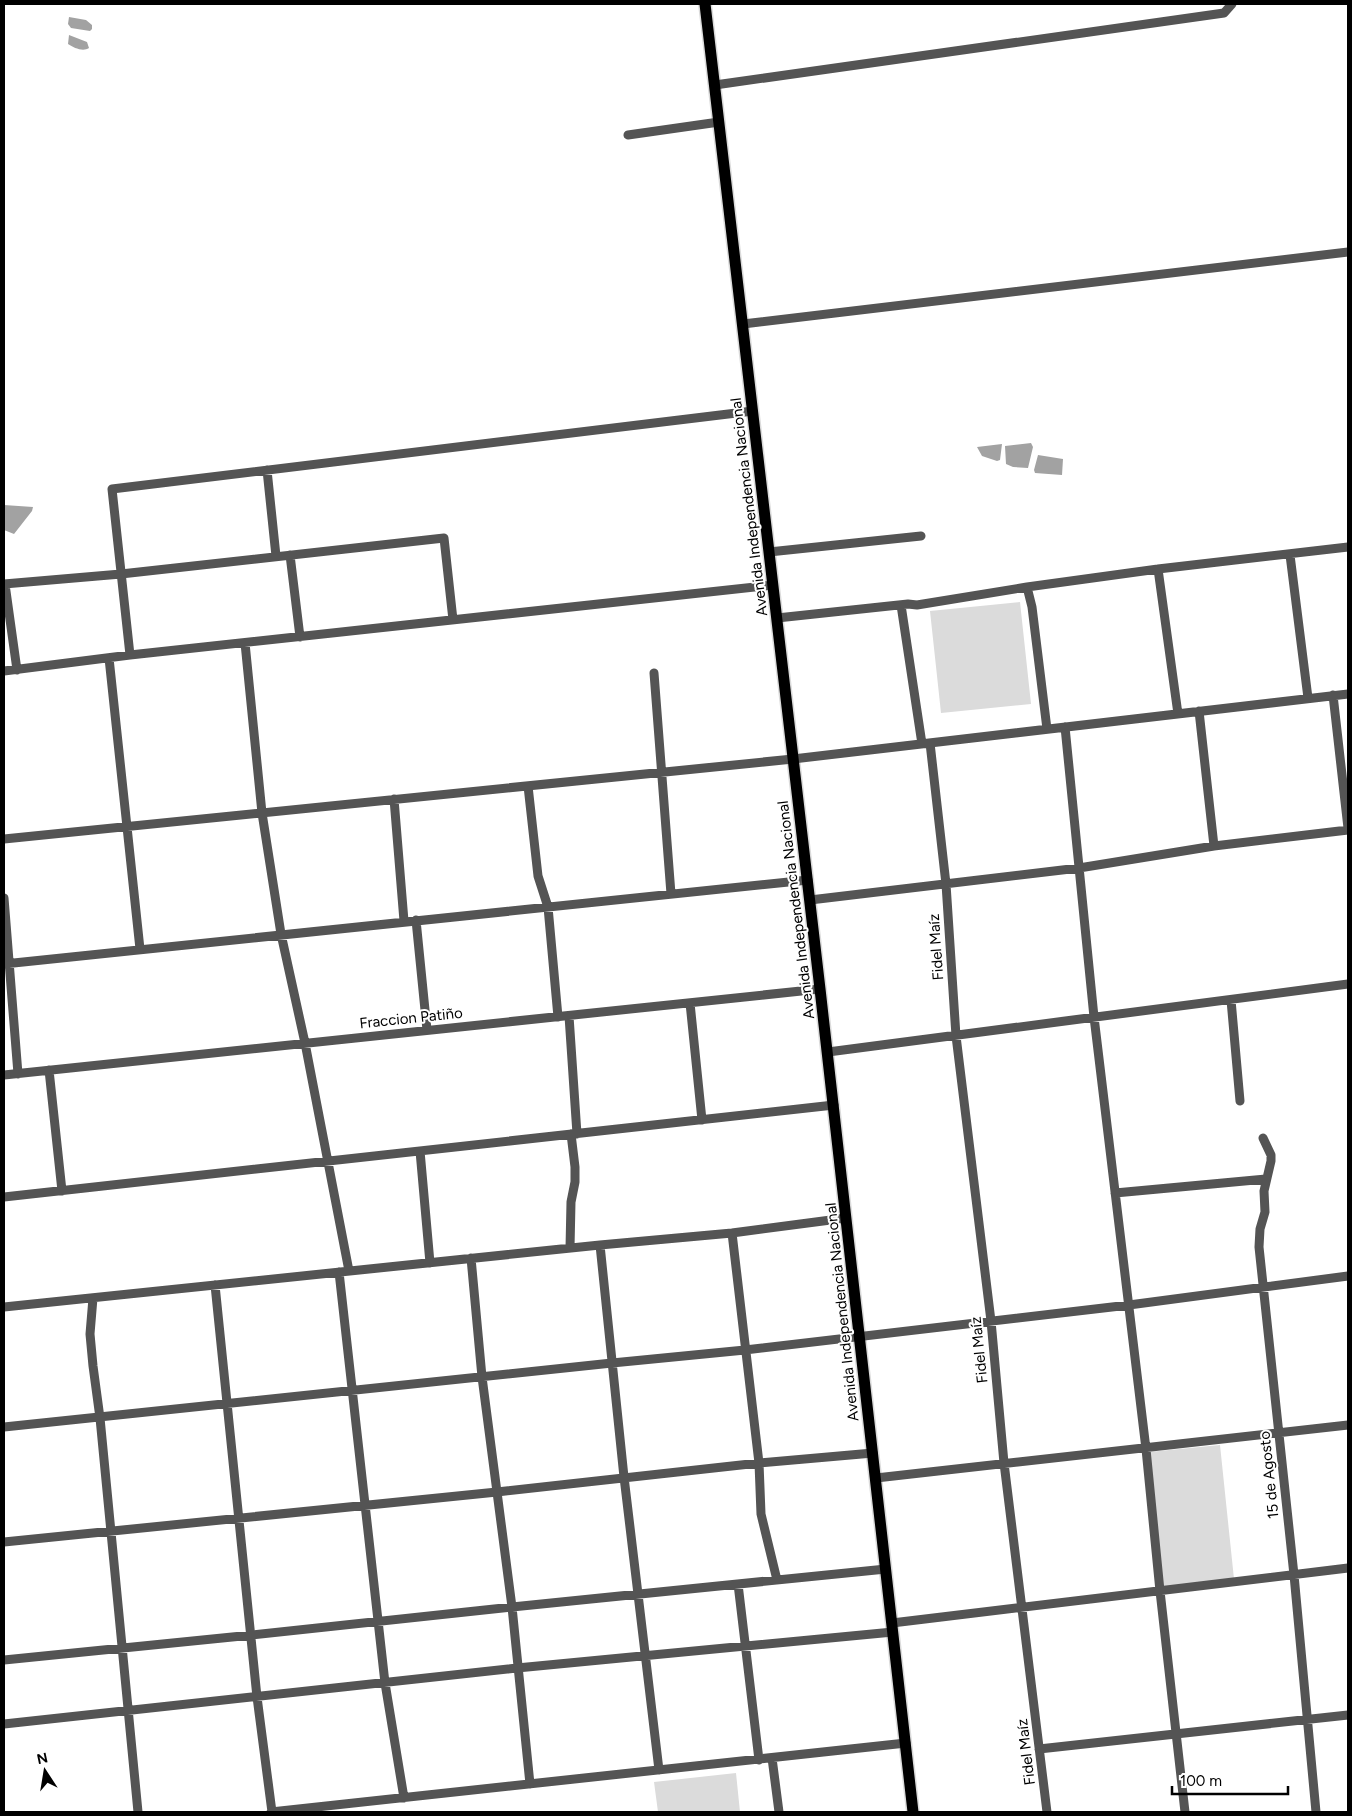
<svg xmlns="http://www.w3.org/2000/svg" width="1352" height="1816" font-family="Figtree,sans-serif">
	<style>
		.green { fill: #dbdbdb }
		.water { fill: #a2a2a2 }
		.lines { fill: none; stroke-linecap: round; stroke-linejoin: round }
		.major-casing { stroke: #dbdbdb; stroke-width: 14 }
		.minor { stroke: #545454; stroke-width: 9 }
		.major { stroke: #000; stroke-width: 11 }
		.labels { text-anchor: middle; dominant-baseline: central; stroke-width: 4; stroke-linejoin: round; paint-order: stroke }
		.street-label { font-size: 15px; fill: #000; stroke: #fff }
	</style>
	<rect width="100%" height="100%" fill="#fff"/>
	<path class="green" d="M1020,602l11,102 -90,9 -11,-102z
		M1220,1445l14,134 -73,8 -12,-135z
		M736,1773l4,39h-82l-4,-30z"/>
	<path class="water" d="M69,17l17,3 6,5v4l-2,2 -19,-3 -3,-4z
		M69,35l18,7 2,6c-6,4 -15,0 -21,-4z
		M1031,443l2,4 -5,21 -15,-1 -7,-3 -1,-18z
		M1002,444l-2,16 -3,1 -15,-5 -5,-9z
		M1038,455l25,4 -1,16 -27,-2 -1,-3z
		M4,505l29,2 -1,4 -18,23 -10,-4z"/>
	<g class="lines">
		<g class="major-casing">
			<path id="major" d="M705,4l115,985 93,823"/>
		</g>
		<path class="minor" d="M715,85l509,-72 8,-9
			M628,135l91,-13
			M743,324l605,-72
			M267,470l9,86
			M769,552l152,-16
			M290,555l10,82
			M1290,555l18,143
			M1158,569l20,145
			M4,584l117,-10 323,-36 9,82
			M5,584l12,86
			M1027,587l5,20 15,122
			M901,605l21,139
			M777,618l131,-14 9,1 110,-18 131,-18 190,-22
			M245,643l17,170 19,121 24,109 44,228
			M130,655l-18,-166 641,-78
			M109,658l31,291
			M4,671l126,-16 643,-70
			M654,673l17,221
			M1333,695l15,133
			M1199,711l15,135
			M1065,727l29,290 52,432 14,142 25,221
			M930,743l16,141 10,152 35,285 13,142 43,349
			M528,786l10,90 10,31 10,110
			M394,799l10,122
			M4,839l789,-80 555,-65
			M4,898l14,176
			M810,900l269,-32 135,-22 134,-16
			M416,920l11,110
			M4,964l804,-84
			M1231,1000l9,101
			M690,1003l12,117
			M569,1016l8,118
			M828,1052l520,-68
			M49,1070l13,121
			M4,1075l816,-86
			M1263,1138l8,17v6l-7,30 1,21 -5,17 -1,18 35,328 22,237
			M420,1151l10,112
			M1115,1193l151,-14
			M4,1197l830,-92
			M732,1233l27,230 2,51 16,66
			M600,1245l24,232 35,293
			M570,1248l1,-46 4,-20v-15l-4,-33
			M471,1258l11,119 30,230 18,177
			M339,1272l46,411 19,115
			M215,1285l42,412 15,115
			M93,1298l-3,36 3,32 7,52 38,394
			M4,1307l596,-62 132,-12 114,-15
			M4,1427l608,-64 133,-13 384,-45 219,-29
			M876,1478l472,-53
			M4,1542l493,-50 262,-29 114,-10
			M738,1584l21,176
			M892,1623l456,-55
			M4,1660l248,-25 260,-28 374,-38
			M4,1724l513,-56 376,-36
			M1039,1749l309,-34
			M772,1758l7,54
			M271,1812l635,-69"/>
		<use href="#major" class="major"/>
	</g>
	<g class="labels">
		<g class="street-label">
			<text transform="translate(749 507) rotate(-97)">Avenida Independencia Nacional</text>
			<text transform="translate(796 910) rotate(-97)">Avenida Independencia Nacional</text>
			<text transform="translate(936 947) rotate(-94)">Fidel Maíz</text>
			<text transform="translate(411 1018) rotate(-6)">Fraccion Patiño</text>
			<text transform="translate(842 1312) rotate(-96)">Avenida Independencia Nacional</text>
			<text transform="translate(979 1350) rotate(-96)">Fidel Maíz</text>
			<text transform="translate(1269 1475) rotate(-96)">15 de Agosto</text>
			<text transform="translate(1026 1752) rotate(-97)">Fidel Maíz</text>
		</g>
	</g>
	<rect width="1352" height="1816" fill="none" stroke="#000000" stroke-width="10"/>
	<g transform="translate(45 1771) rotate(348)" stroke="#ffffff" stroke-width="4" paint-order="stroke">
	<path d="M0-4L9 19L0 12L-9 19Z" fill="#000000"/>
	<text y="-8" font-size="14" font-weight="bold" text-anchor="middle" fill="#000000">N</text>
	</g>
	<path d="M1172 1786v8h116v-8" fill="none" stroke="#000000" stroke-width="2.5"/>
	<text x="1180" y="1786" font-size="15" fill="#000000" stroke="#ffffff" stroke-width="4" paint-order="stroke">100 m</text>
</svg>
